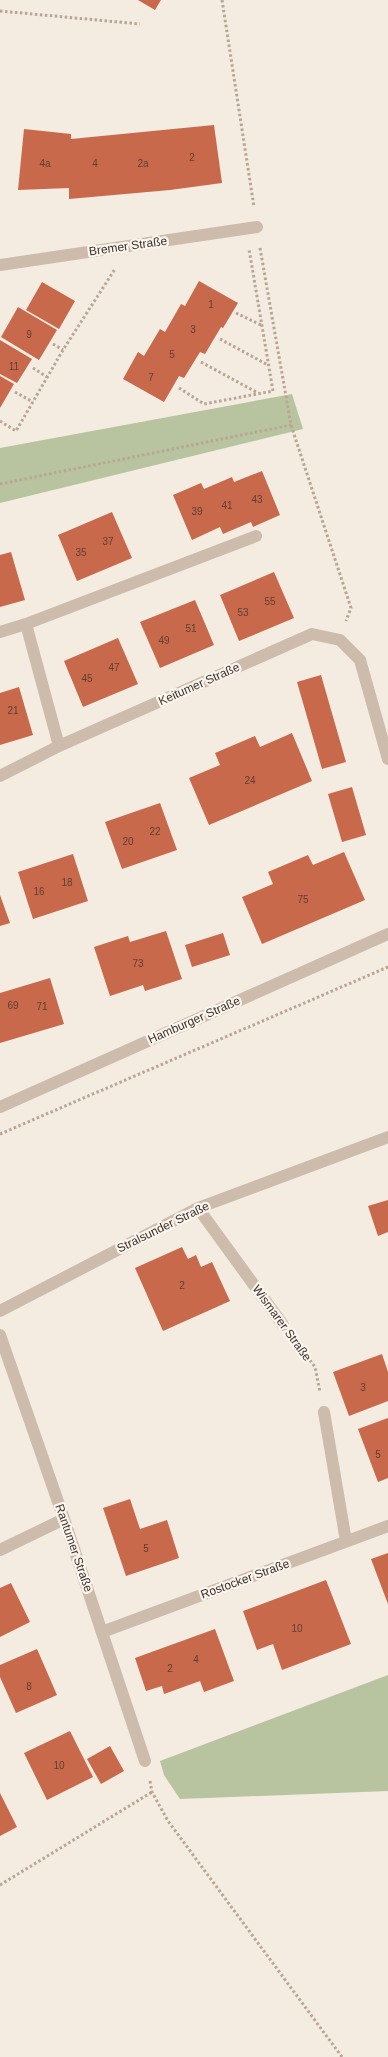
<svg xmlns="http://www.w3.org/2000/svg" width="388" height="2057" font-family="Arial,sans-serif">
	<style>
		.green { fill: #b8c4a0 }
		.building { fill: #c8694b }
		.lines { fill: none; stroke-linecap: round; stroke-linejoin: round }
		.path { stroke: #b9a596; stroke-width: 3; stroke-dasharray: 2.5 2.5; stroke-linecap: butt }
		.minor { stroke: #cdbbac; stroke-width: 12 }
		.tertiary { stroke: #cdbbac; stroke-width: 12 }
		.labels { text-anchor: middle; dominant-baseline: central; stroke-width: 4.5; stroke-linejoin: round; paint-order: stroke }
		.number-label { font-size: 10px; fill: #5e3e33 }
		.street-label { font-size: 12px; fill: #3b302b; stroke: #fbf5ee }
	</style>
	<rect width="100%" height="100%" fill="#f4ebe1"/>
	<path class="green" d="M292,394l11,35 -303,74v-55z
		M388,1675v116l-208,8 -16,-24 -4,-14z"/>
	<path class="building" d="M138,0h23l-6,10z
		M214,125l8,58 -52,7 -101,9v-11l-51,2 6,-61 47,5v5z
		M199,281l39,22 -15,25 -2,-1 -16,27 -5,-2 -16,26 -5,-2 -15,26 -41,-23 15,-27 6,4 16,-27 5,3 16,-28 4,2z
		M42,282l33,19 -16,28 -33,-19z
		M18,307l39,23 -18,30 -38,-23z
		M0,340l32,19 -15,24 -17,-9z
		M0,376l14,8 -14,24z
		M262,471l18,44 -27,12 -2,-5 -28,12 -3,-7 -28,13 -19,-45 28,-12 3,6 28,-12 2,5z
		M112,512l20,46 -55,23 -19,-46z
		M11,552l14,48 -25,7v-52z
		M274,572l20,46 -55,23 -19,-46z
		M195,600l19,45 -54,23 -20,-46z
		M118,638l20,46 -55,23 -19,-46z
		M321,675l25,87 -24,7 -25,-87z
		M19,687l14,48 -33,10v-52z
		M292,733l20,48 -103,44 -20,-47 31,-13 -5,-12 40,-17 5,11z
		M352,787l14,48 -24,7 -14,-48z
		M160,803l17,47 -55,19 -17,-47z
		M344,852l21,48 -103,44 -20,-47 31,-13 -5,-12 40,-17 5,10z
		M73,854l15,47 -55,18 -15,-47z
		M0,895l10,28 -10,3z
		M166,931l16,48 -37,12 -2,-6 -33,11 -16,-49 34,-11 2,6z
		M223,933l7,22 -38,12 -7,-22z
		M50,978l14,46 -64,19v-50z
		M388,1200v32l-10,4 -10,-30z
		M182,1247l6,12 8,-4 5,12 11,-5 18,39 -67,30 -28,-63z
		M382,1354l6,18v29l-39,15 -16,-44z
		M388,1418v60l-10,4 -20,-53z
		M130,1499l10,30 27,-9 12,38 -53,18 -23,-68z
		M388,1553v51l-17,-45z
		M326,1580l25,64 -69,26 -9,-26 -16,6 -14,-39z
		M11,1583l19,39 -30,15v-49z
		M215,1629l19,52 -30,11 -4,-11 -36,13 -2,-8 -16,5 -11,-33z
		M37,1649l20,46 -41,18 -16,-36v-12z
		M70,1731l23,46 -46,23 -23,-47z
		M110,1746l14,25 -23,13 -14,-25z
		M0,1793l17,34 -17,9z"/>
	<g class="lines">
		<path class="path" d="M222,0l32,207
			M0,11l140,13
			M260,248l31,177 60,183 -5,13
			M236,313l25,12
			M220,339l48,26
			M53,344l10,6
			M201,362l57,31
			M33,368l14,9
			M179,388l25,16 69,-13 -24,-142
			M15,392l18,10
			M0,421l16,10 47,-81 52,-81
			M0,484l291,-59
			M0,1134l388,-167
			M295,1340l20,27 5,25
			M150,1781l2,11 16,29 174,236
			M0,1885l152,-93"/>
		<path class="minor" d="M0,265l257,-38
			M0,632l26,-8
			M59,746l-33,-122 230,-88
			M0,776l59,-30 253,-112 28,6 20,20 28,99
			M198,1208l85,117
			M0,1311l198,-103 190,-71
			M0,1335l64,184 81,242
			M324,1412l22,129
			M0,1550l64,-31
			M102,1632l286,-106"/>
		<path class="tertiary" d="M0,1107l388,-173"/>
	</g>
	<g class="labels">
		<g class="number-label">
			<text x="192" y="157">2</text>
			<text x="45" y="163">4a</text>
			<text x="95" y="163">4</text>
			<text x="143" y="163">2a</text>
			<text x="211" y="304">1</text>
			<text x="193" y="329">3</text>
			<text x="29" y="334">9</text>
			<text x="172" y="354">5</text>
			<text x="14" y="366">11</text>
			<text x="151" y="377">7</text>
			<text x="257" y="499">43</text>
			<text x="227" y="505">41</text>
			<text x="197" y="511">39</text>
			<text x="108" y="541">37</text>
			<text x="81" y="552">35</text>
			<text x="270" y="601">55</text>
			<text x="243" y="612">53</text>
			<text x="191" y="628">51</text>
			<text x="164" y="640">49</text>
			<text x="114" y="667">47</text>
			<text x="87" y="678">45</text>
			<text x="13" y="710">21</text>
			<text x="250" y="780">24</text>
			<text x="155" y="831">22</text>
			<text x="128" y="841">20</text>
			<text x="67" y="882">18</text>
			<text x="39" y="891">16</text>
			<text x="303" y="899">75</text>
			<text x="138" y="963">73</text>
			<text x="13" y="1005">69</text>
			<text x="42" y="1006">71</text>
			<text x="182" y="1285">2</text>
			<text x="363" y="1387">3</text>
			<text x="378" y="1454">5</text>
			<text x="146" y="1548">5</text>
			<text x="297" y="1628">10</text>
			<text x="196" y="1659">4</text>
			<text x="170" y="1668">2</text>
			<text x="29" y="1686">8</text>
			<text x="59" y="1765">10</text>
		</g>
		<g class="street-label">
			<text transform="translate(128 246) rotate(-8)">Bremer Straße</text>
			<text transform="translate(199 684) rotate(-24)">Keitumer Straße</text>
			<text transform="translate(194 1020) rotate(-24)">Hamburger Straße</text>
			<text transform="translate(163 1227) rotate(-26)">Stralsunder Straße</text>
			<text transform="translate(282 1323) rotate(54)">Wismarer Straße</text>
			<text transform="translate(74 1548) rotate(71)">Rantumer Straße</text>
			<text transform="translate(245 1579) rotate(-20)">Rostocker Straße</text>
		</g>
	</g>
</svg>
